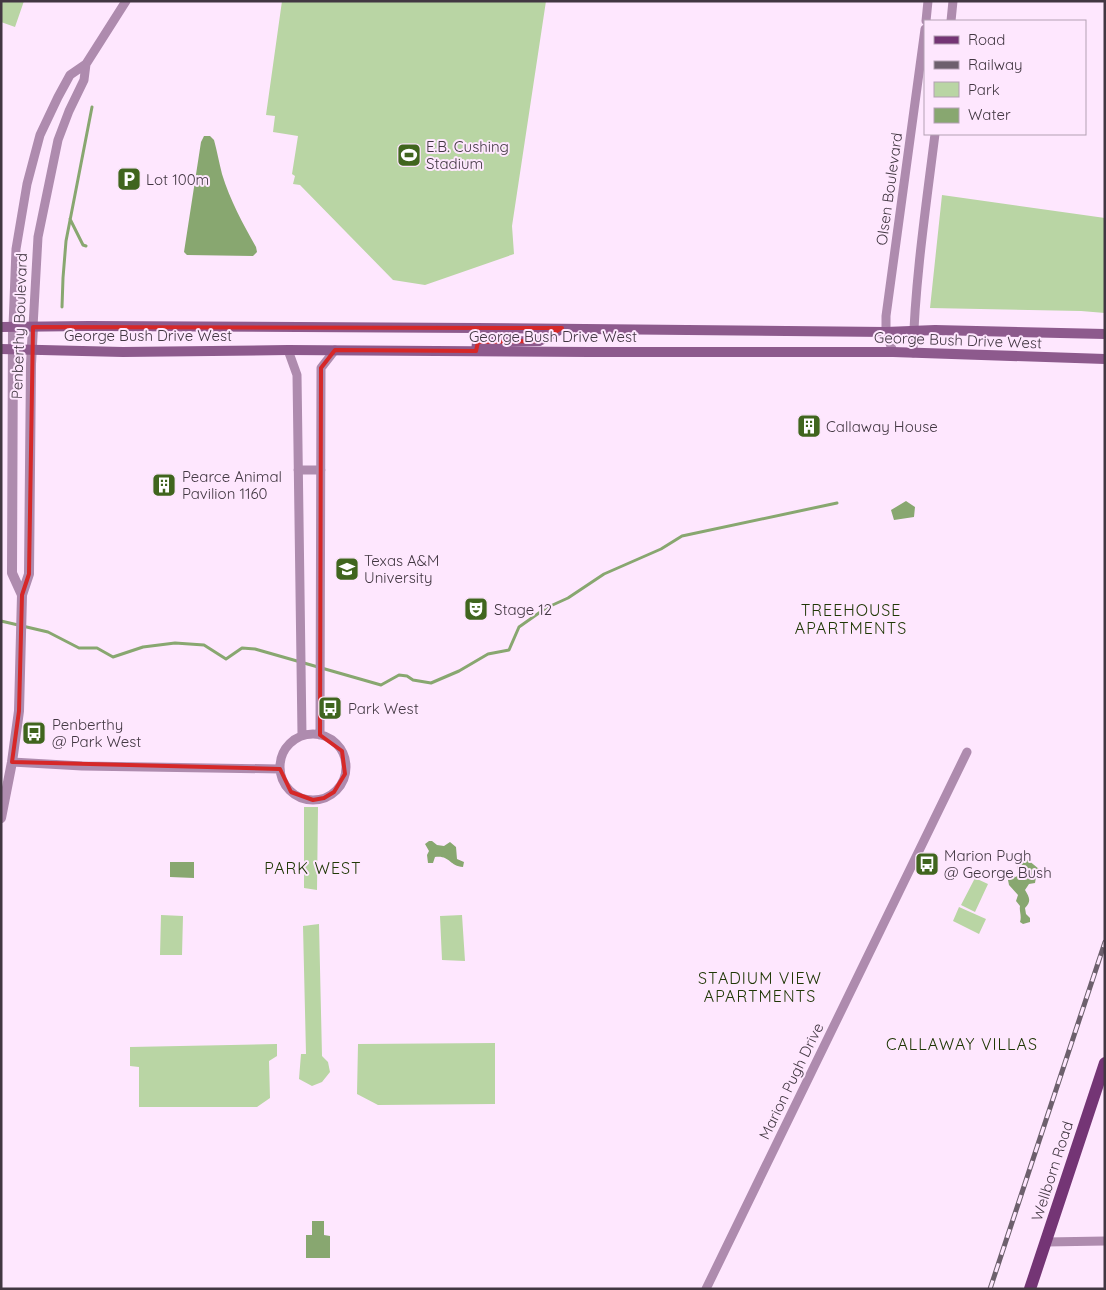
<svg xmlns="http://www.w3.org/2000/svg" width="1106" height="1290" font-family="Quicksand,sans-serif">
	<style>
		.green { fill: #b9d5a4 }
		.water { fill: #88a770 }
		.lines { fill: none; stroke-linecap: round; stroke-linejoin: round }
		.stream { stroke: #88a770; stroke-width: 3 }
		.minor { stroke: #ae8bae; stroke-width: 9 }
		.tertiary { stroke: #ae8bae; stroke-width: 10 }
		.secondary { stroke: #8d5a8d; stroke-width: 10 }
		.primary { stroke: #743575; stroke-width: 12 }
		.rail-casing { stroke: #6d606d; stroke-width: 5 }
		.rail { stroke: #fee7fe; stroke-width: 3; stroke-dasharray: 9; stroke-linecap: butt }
		.marked { fill: none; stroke: #d62828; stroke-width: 4; stroke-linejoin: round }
		.labels { text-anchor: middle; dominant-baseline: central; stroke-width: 4; stroke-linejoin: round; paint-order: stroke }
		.poi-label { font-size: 15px; fill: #423742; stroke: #fee7fe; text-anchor: start }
		.street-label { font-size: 15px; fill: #423742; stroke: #fee7fe }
		.neighbourhood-label { font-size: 16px; letter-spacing: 1px; fill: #203806; stroke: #fee7fe }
	</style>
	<rect width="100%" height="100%" fill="#fee7fe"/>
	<path class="green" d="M1,1h23l-9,26 -14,-5z
		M282,1h264l-34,225 2,28 -89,31 -32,-5 -93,-95 -7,-1 2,-8 -3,-2 6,-38 -25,-4 2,-16 -9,-1z
		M942,195l163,23v95l-24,-2 -151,-3z
		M304,807h14l-1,83 -13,-2z
		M975,878l13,6 -13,28 -14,-7z
		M959,907l27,12 -7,15 -26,-13z
		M161,915l22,1 -1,39h-22z
		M462,915l3,46 -23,-1 -2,-44z
		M319,924l3,132 6,6 2,10 -8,10 -10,4 -13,-7 2,-25h5l-3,-128z
		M495,1043v61l-117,1 -21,-11 1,-50z
		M277,1044v12l-8,5 1,37 -13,9h-118v-40l-9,-1v-19z"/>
	<path class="water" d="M204,136h6l4,4c3,11 5,22 8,34 8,26 21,50 34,73l1,5 -4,4 -66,-1 -3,-3 17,-110z
		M906,501l9,6 -1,10 -20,3 -3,-10z
		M429,841h3l5,4 7,1 6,-4 6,5 1,12 7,3 -1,5c-14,-1 -13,-12 -28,-10l-2,6h-5l-1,-8 2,-4 -4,-7z
		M1021,859l7,1 11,9 -5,5 2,3 -1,6 -6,1 -4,6c4,7 7,11 0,18l1,6 4,4v4l-7,2 -3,-2c2,-6 -1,-11 0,-16l-4,-5 2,-6 -9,-10 -1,-5 4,-4 4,1 4,-4 -3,-5z
		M170,862h24v16l-24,-1z
		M312,1221h12v14l6,1v22h-24v-23h6z"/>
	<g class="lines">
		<path class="stream" d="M70,219l13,26 3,1
			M62,307l1,-29 3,-37 26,-134
			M1,621l47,11 31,16h18l16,9 30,-10 32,-4 29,2 22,14 16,-11 13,1 126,36 18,-10 8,1 6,4 18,3 28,-12 29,-17 21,-4 10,-23 27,-19 22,-10 36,-24 57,-25 21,-13 155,-33"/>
		<path class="minor" d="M926,21l2,-20
			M951,21l2,-20
			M13,327l3,-78 11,-65 13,-49 18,-38 12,-22 16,-11 40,-63
			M33,327l5,-90 20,-97 11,-29 15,-31 2,-16
			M288,350l9,25 5,360
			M893,352l-7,-20v-16l39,-287
			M913,353c2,-73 13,-147 22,-219
			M298,470h23
			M280 767a33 33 0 1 1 66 0a33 33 0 1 1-66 0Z
			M320,735l1,-367 14,-18
			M12,762l70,4 198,3
			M1046,1242l59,-1
			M706,1289l261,-537"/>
		<path class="tertiary" d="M13,327l-1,246 10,22
			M1,818l11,-56 7,-51 3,-116 7,-21 2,-210 2,-37"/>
		<path class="secondary" d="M1,327l88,-1 387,2 410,4 49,-2 170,4
			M1,349l122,3 165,-2 302,2h303l212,7
			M476,351l1,-8 3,-1 59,-1 22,-12"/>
		<path class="primary" d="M1030,1289l75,-226"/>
		<g class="rail-casing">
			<path id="rail" d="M990,1289l115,-347"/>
		</g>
		<use href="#rail" class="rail"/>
	</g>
	<path class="marked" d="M33,327l529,1 -23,13 -61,1 -2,9 -141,-1 -14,18 -1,367 22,16 3,23 -11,18 -10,6 -11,2 -22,-8 -11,-23 -268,-7 7,-51 3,-116 7,-21z"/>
	<defs>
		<g id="stadium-square" transform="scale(1.25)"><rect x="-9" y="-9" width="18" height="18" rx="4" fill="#40651e" stroke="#fee7fe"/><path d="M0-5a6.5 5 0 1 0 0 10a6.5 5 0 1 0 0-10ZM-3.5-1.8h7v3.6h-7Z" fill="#fff"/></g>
		<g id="parking-square" transform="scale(1.25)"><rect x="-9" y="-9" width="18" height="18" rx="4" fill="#40651e" stroke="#fee7fe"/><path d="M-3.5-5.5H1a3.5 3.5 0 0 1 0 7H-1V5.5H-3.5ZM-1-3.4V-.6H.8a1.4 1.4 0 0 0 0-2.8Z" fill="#fff"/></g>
		<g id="building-square" transform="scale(1.25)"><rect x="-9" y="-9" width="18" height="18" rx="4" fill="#40651e" stroke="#fee7fe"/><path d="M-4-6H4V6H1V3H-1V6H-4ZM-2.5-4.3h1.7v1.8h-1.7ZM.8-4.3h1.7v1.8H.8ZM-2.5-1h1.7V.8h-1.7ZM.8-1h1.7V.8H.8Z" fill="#fff"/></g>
		<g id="university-square" transform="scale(1.25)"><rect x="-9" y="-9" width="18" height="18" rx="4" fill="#40651e" stroke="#fee7fe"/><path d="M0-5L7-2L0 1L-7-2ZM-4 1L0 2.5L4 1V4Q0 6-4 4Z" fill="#fff"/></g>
		<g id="theatre-square" transform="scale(1.25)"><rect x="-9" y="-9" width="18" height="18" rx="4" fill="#40651e" stroke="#fee7fe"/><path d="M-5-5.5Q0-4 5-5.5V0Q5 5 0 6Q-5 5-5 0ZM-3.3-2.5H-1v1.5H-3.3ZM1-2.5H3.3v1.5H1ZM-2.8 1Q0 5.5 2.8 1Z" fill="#fff"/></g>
		<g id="bus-square" transform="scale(1.25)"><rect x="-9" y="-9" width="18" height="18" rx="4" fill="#40651e" stroke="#fee7fe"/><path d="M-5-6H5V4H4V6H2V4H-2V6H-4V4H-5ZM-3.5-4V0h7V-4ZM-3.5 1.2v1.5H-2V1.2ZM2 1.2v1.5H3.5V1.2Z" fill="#fff"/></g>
	</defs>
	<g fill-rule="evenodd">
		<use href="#stadium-square" x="409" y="155"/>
		<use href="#parking-square" x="129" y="179"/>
		<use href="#building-square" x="809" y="426"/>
		<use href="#building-square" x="164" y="485"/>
		<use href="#university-square" x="347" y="569"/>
		<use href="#theatre-square" x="476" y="609"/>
		<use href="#bus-square" x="330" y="708"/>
		<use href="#bus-square" x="34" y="733"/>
		<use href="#bus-square" x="927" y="864"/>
	</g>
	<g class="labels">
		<g class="poi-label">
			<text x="426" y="146">E.B. Cushing<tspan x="426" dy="17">Stadium</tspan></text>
			<text x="146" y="179">Lot 100m</text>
			<text x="826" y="426">Callaway House</text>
			<text x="182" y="476">Pearce Animal<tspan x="182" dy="17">Pavilion 1160</tspan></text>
			<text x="364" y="560">Texas A&amp;M<tspan x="364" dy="17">University</tspan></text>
			<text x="494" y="609">Stage 12</text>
			<text x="348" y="708">Park West</text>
			<text x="52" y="724">Penberthy<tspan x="52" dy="17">@ Park West</tspan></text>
			<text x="944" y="855">Marion Pugh<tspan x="944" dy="17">@ George Bush</tspan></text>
		</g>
		<g class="street-label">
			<text transform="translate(889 189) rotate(-82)">Olsen Boulevard</text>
			<text transform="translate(19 326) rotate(-88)">Penberthy Boulevard</text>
			<text x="148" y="335">George Bush Drive West</text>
			<text x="553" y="336">George Bush Drive West</text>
			<text transform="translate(958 340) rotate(2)">George Bush Drive West</text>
			<text transform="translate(791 1081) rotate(-64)">Marion Pugh Drive</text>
			<text transform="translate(1052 1171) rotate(-72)">Wellborn Road</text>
		</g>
		<g class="neighbourhood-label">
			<text x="851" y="610">TREEHOUSE<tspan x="851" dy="18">APARTMENTS</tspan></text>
			<text x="313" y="868">PARK WEST</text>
			<text x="760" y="978">STADIUM VIEW<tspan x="760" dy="18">APARTMENTS</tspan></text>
			<text x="962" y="1044">CALLAWAY VILLAS</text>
		</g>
	</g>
	<rect width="1106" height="1290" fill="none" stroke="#423742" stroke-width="5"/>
	<rect x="924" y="20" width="162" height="115" fill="#fee7fe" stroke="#b3a1b3"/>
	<rect x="934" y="36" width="25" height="8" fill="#743575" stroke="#b3a1b3"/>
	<text x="968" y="45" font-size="15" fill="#423742">Road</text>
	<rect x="934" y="61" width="25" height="8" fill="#6d606d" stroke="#b3a1b3"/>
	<text x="968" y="70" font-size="15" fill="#423742">Railway</text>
	<rect x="934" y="82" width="25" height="15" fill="#b9d5a4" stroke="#b3a1b3"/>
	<text x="968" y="95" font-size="15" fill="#423742">Park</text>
	<rect x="934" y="108" width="25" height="15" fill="#88a770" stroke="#b3a1b3"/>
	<text x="968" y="120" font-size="15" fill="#423742">Water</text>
</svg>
